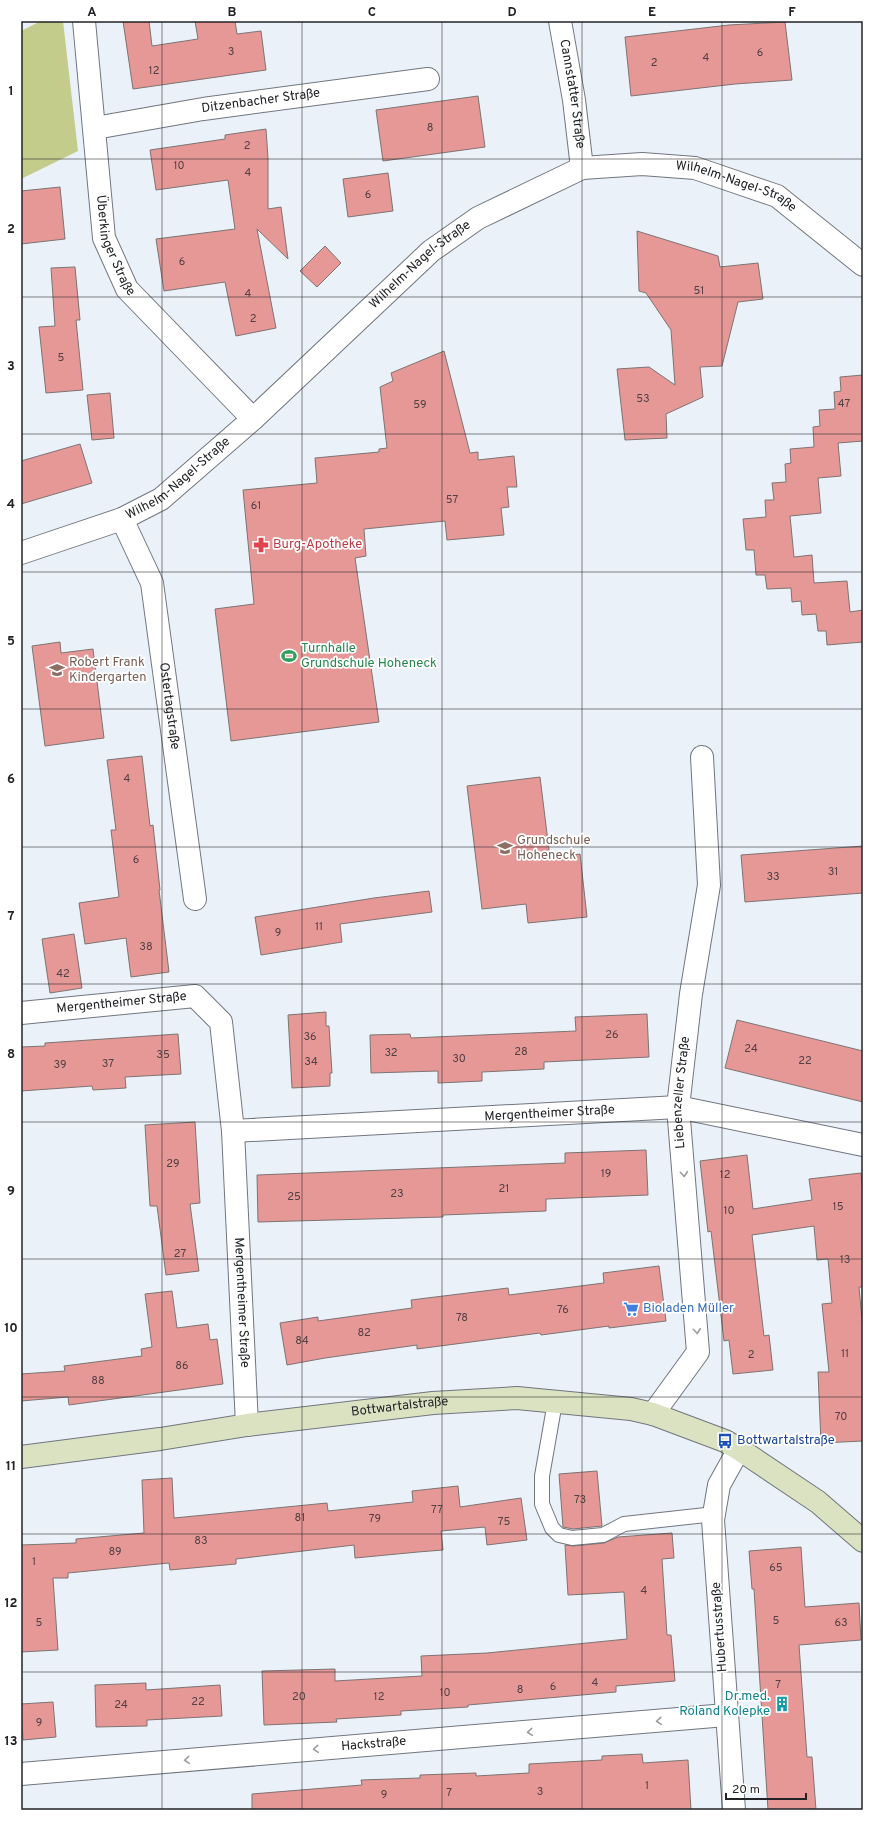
<svg xmlns="http://www.w3.org/2000/svg" width="884" height="1831" font-family="Overpass,sans-serif">
	<style>
		.green { fill: #c4cc8c }
		.building { fill: #e69897; stroke: #7d7372 }
		.lines { fill: none; stroke-linecap: round; stroke-linejoin: round }
		.lane-casing { stroke: #71767e; stroke-width: 16 }
		.street-casing { stroke: #71767e; stroke-width: 24 }
		.secondary-casing { stroke: #71767e; stroke-width: 24 }
		.lane { stroke: #fff; stroke-width: 14 }
		.street { stroke: #fff; stroke-width: 22 }
		.secondary { stroke: #dbe2c2; stroke-width: 22 }
		.oneway { stroke: #9b9c9d }
		.grid { fill: none; stroke: #212326; stroke-width: 1; stroke-opacity: 0.55 }
		.labels { text-anchor: middle; dominant-baseline: central; stroke-width: 3.5; stroke-linejoin: round; paint-order: stroke }
		.number-label { font-size: 11px; fill: #524042 }
		.street-label { font-size: 13px; fill: #212326; stroke: #fff }
		.health-label { font-size: 13px; fill: #be3a42; stroke: #fff; text-anchor: start }
		.leisure-label { font-size: 13px; fill: #27864d; stroke: #fff; text-anchor: start }
		.education-label { font-size: 13px; fill: #785e54; stroke: #fff; text-anchor: start }
		.shop-label { font-size: 13px; fill: #366cbe; stroke: #fff; text-anchor: start }
		.transit-label { font-size: 13px; fill: #164399; stroke: #fff; text-anchor: start }
		.culture-label { font-size: 13px; fill: #0d838f; stroke: #fff; text-anchor: end }
		.neatline { fill: none; stroke: #212326; stroke-width: 1.5 }
		.grid-label { font-size: 13px; text-anchor: middle; font-weight: bold; fill: #212326 }
	</style>
	<rect width="100%" height="100%" fill="#ebf1f9"/>
	<path class="green" d="M41,21h22l15,130 -57,28v-148z"/>
	<path class="building" d="M123,21h26l3,25 46,-7 -3,-18h40l2,13 24,-3 5,39 -133,19z
		M785,22l7,58 -57,4 -104,12 -6,-59 104,-12z
		M478,96l7,51 -102,14 -7,-51z
		M266,129l2,29v51l13,-2 7,52 -31,-30 19,99 -40,8 -11,-54 -61,9 -8,-52 79,-10 -7,-49 -72,10 -6,-40 75,-11v-4z
		M388,173l5,38 -45,6 -5,-38z
		M60,187l5,52 -44,5v-53z
		M637,231l81,25 2,11 38,-4 5,36 -25,3 -16,64 -22,1 3,30 -37,17 1,24 -42,2 -8,-71 32,-2 26,18 -4,-55 -25,-37 -7,-2z
		M325,246l16,17 -24,24 -17,-16z
		M75,267l5,53h-4l7,70 -37,3 -7,-66 16,-1 -4,-58z
		M444,351l26,102 8,-1v8l36,-4 3,31h-10l2,20 -8,1 3,27 -57,5 -2,-19 -81,8 2,27 -11,2 24,164 -148,19 -16,-132 39,-5 -11,-114 74,-7 -2,-25 64,-6v-3l8,-1 -7,-61 13,-6 -2,-8z
		M863,375v66l-25,2 3,33 -23,2 3,35 -31,3 4,41 18,-2 2,28 33,-2 3,31 13,-2v32l-36,3 -1,-14h-8l-2,-17 -14,1 -1,-14 -9,1 -1,-14 -24,1 -2,-14h-9l-2,-25h-8l-3,-31 23,-2 -1,-17h9l-2,-17 14,-1 -1,-18 6,-1 -1,-14 24,-2 -1,-20 7,-1 -1,-16 16,-1 -1,-17 7,-1 -1,-14z
		M110,393l4,45 -22,2 -5,-45z
		M80,444l12,39 -71,21v-43z
		M60,642l1,11 32,-4 11,89 -59,8 -13,-100z
		M142,756l8,70 3,-1 7,65h-1l10,82 -38,5 -5,-39 -41,6 -6,-41 40,-6 -8,-67h5l-9,-70z
		M540,777l10,81 30,-4 7,63 -59,6 -2,-19 -44,5 -15,-123z
		M863,846v47l-118,9 -4,-47z
		M429,891l3,21 -92,12 2,18 -81,13 -6,-38 119,-19z
		M74,934l8,54 -32,5 -8,-54z
		M326,1012v14h3l3,47h-2v13l-38,2 -4,-73z
		M647,1014l2,43 -105,5v7l-62,3v9l-44,2v-12l-67,2 -1,-38 40,-1 1,4 165,-7 -1,-14z
		M737,1020l126,31v51l-138,-34z
		M178,1034l3,40 -56,3 1,11 -33,2 -1,-4 -71,5v-44l24,-1v-3z
		M195,1122l5,81 -10,1 9,67 -33,4 -9,-69h-7l-5,-81z
		M646,1150l2,45 -102,4v12l-103,4v2l-185,5 -1,-47 308,-12v-10z
		M747,1155l6,54 59,-9 -3,-21 52,-6 2,24v90h-4l4,44v110l-42,2 -3,-71h11l-7,-68 10,-1 -4,-44 -11,1 -3,-34 -62,9 12,101 5,-1 4,35 -40,4 -4,-34 -5,1 -13,-110 -3,1 -8,-71z
		M659,1266l7,55 -57,7v-2l-68,9 -1,-2 -123,16v-4l-92,13 -38,7 -7,-42 38,-6v4l94,-13 -1,-8 97,-12 1,7 95,-12 -1,-10z
		M172,1291l5,37 31,-4 2,16 7,-1 6,45 -154,21 -1,-8 -47,4v-27l44,-3 -1,-5 78,-10 -1,-7 11,-2 -7,-53z
		M597,1471l5,55 -29,3 -10,-2 -4,-53z
		M172,1478l2,40 153,-15 1,8 85,-9 -1,-11 46,-5 2,21 61,-9 6,42 -40,5 -2,-18 -44,4 2,19 -25,2 -63,6 -1,-13 -118,14v5l-66,6 -1,-7 -101,10v5h-15l5,72 -37,2v-107l55,-2v-4l68,-6 -2,-53z
		M672,1533l2,25 -12,1 5,76h4l4,46 -59,5v6l-148,13v2l-67,4v4l-65,4 1,3 -73,3 -2,-54 73,-2v12l87,-5 -1,-20 66,-3 140,-14 -3,-47 -56,3 -3,-50 8,1 31,-3 14,-6z
		M801,1547l4,60 54,-4 2,37 -62,5 8,112h5l4,53h-48l-14,-221h-2l-3,-38z
		M146,1683v7l74,-5 2,31 -75,4v6l-51,1 -1,-42z
		M53,1702l3,35 -33,3 -2,-36z
		M642,1754l1,9 45,-3 3,50h-439v-16l110,-9 -1,-5 59,-2v-3l56,-2v3l53,-3v-9l73,-4v-4z"/>
	<g class="lines">
		<g class="lane-casing">
			<path id="lane" d="M555,1402l-13,74v28l10,24 7,7 13,3 31,-3 21,-11 91,-10"/>
		</g>
		<g class="street-casing">
			<g id="street">
				<path id="s1" d="M84,21l20,217 23,51 126,130"/>
				<path id="s2" d="M560,21l14,79 8,68"/>
				<path id="s3" d="M95,128l108,-19 225,-30"/>
				<path id="s4" d="M122,519l30,64 43,316"/>
				<path id="s5" d="M21,553l101,-34 39,-20 92,-80 178,-168 47,-33 104,-50 60,-4 53,4 82,28 86,69"/>
				<path id="s6" d="M21,1013l174,-17 26,26 12,109 14,294"/>
				<path id="s7" d="M233,1131l445,-24 185,38"/>
				<path id="s8" d="M653,1414l45,-62 -20,-245 13,-113 18,-109 -7,-128"/>
				<path id="s9" d="M21,1774l705,-59"/>
				<path d="M734,1810l-21,-290 6,-35 20,-36"/>
			</g>
		</g>
		<g class="secondary-casing">
			<g id="secondary">
				<path id="s10" d="M21,1457l139,-18 87,-14 186,-22 84,-5 114,11 22,5 72,27 14,8 79,53 45,39"/>
			</g>
		</g>
		<use href="#lane" class="lane"/>
		<use href="#street" class="street"/>
		<use href="#secondary" class="secondary"/>
	</g>
	<defs><path id="oneway-chevron" d="M-2-3.5L2.5 0L-2 3.5" fill="none" stroke-width="1.6" stroke-linecap="round" stroke-linejoin="round"/></defs>
	<g class="oneway">
		<use href="#oneway-chevron" transform="translate(684 1174) rotate(85)"/>
		<use href="#oneway-chevron" transform="translate(697 1331) rotate(85)"/>
		<use href="#oneway-chevron" transform="translate(659 1721) rotate(175)"/>
		<use href="#oneway-chevron" transform="translate(530 1732) rotate(175)"/>
		<use href="#oneway-chevron" transform="translate(316 1749) rotate(175)"/>
		<use href="#oneway-chevron" transform="translate(187 1760) rotate(175)"/>
	</g>
	<path class="grid" d="M162,21v1789M302,21v1789M442,21v1789M582,21v1789M722,21v1789M21,159h842M21,297h842M21,434h842M21,572h842M21,709h842M21,847h842M21,984h842M21,1122h842M21,1259h842M21,1397h842M21,1534h842M21,1672h842"/>
	<defs>
		<g id="pharmacy-bare" transform="scale(1.2)"><path d="M-2-6h4v4h4v4h-4v4h-4v-4h-4v-4h4Z" fill="#e0444e" stroke="#fff" stroke-width="2.5" paint-order="stroke"/></g>
		<g id="stadium-bare" transform="scale(1.2)"><path d="M0-5a6.5 5 0 1 0 0 10a6.5 5 0 1 0 0-10ZM-3.5-1.8h7v3.6h-7Z" fill="#2e9e5b" stroke="#fff" stroke-width="2.5" paint-order="stroke"/></g>
		<g id="school-bare" transform="scale(1.2)"><path d="M0-5L7-2L0 1L-7-2ZM-4 1L0 2.5L4 1V4Q0 6-4 4Z" fill="#8d6e63" stroke="#fff" stroke-width="2.5" paint-order="stroke"/></g>
		<g id="supermarket-bare" transform="scale(1.2)"><path d="M-6-5.5h2.5l.6 2H6L4.5 2H-2.5L-4.4-4H-6ZM-1.5 3.2a1.3 1.3 0 1 0 .1 0ZM3 3.2a1.3 1.3 0 1 0 .1 0Z" fill="#3f7fe0" stroke="#fff" stroke-width="2.5" paint-order="stroke"/></g>
		<g id="bus-bare" transform="scale(1.2)"><path d="M-5-6H5V4H4V6H2V4H-2V6H-4V4H-5ZM-3.5-4V0h7V-4ZM-3.5 1.2v1.5H-2V1.2ZM2 1.2v1.5H3.5V1.2Z" fill="#1a4fb4" stroke="#fff" stroke-width="2.5" paint-order="stroke"/></g>
		<g id="building-bare" transform="scale(1.2)"><path d="M-4-6H4V6H1V3H-1V6H-4ZM-2.5-4.3h1.7v1.8h-1.7ZM.8-4.3h1.7v1.8H.8ZM-2.5-1h1.7V.8h-1.7ZM.8-1h1.7V.8H.8Z" fill="#0f9aa8" stroke="#fff" stroke-width="2.5" paint-order="stroke"/></g>
	</defs>
	<g fill-rule="evenodd">
		<use href="#pharmacy-bare" x="261" y="545"/>
		<use href="#stadium-bare" x="289" y="656"/>
		<use href="#school-bare" x="57" y="670"/>
		<use href="#school-bare" x="505" y="848"/>
		<use href="#supermarket-bare" x="631" y="1309"/>
		<use href="#bus-bare" x="725" y="1441"/>
		<use href="#building-bare" x="782" y="1704"/>
	</g>
	<g class="labels">
		<g class="number-label">
			<text x="231" y="52">3</text>
			<text x="760" y="53">6</text>
			<text x="706" y="58">4</text>
			<text x="654" y="63">2</text>
			<text x="154" y="71">12</text>
			<text x="430" y="128">8</text>
			<text x="247" y="146">2</text>
			<text x="179" y="166">10</text>
			<text x="248" y="173">4</text>
			<text x="368" y="195">6</text>
			<text x="182" y="262">6</text>
			<text x="699" y="291">51</text>
			<text x="248" y="294">4</text>
			<text x="253" y="319">2</text>
			<text x="61" y="358">5</text>
			<text x="643" y="399">53</text>
			<text x="844" y="404">47</text>
			<text x="420" y="405">59</text>
			<text x="452" y="500">57</text>
			<text x="256" y="506">61</text>
			<text x="127" y="779">4</text>
			<text x="136" y="860">6</text>
			<text x="833" y="872">31</text>
			<text x="773" y="877">33</text>
			<text x="319" y="927">11</text>
			<text x="278" y="933">9</text>
			<text x="146" y="947">38</text>
			<text x="63" y="974">42</text>
			<text x="612" y="1035">26</text>
			<text x="310" y="1037">36</text>
			<text x="751" y="1049">24</text>
			<text x="521" y="1052">28</text>
			<text x="391" y="1053">32</text>
			<text x="163" y="1055">35</text>
			<text x="459" y="1059">30</text>
			<text x="805" y="1061">22</text>
			<text x="311" y="1062">34</text>
			<text x="108" y="1064">37</text>
			<text x="60" y="1065">39</text>
			<text x="173" y="1164">29</text>
			<text x="606" y="1174">19</text>
			<text x="725" y="1175">12</text>
			<text x="504" y="1189">21</text>
			<text x="397" y="1194">23</text>
			<text x="294" y="1197">25</text>
			<text x="838" y="1207">15</text>
			<text x="729" y="1211">10</text>
			<text x="180" y="1254">27</text>
			<text x="845" y="1260">13</text>
			<text x="563" y="1310">76</text>
			<text x="462" y="1318">78</text>
			<text x="364" y="1333">82</text>
			<text x="302" y="1341">84</text>
			<text x="845" y="1354">11</text>
			<text x="751" y="1355">2</text>
			<text x="182" y="1366">86</text>
			<text x="98" y="1381">88</text>
			<text x="841" y="1417">70</text>
			<text x="580" y="1500">73</text>
			<text x="437" y="1510">77</text>
			<text x="300" y="1518">81</text>
			<text x="375" y="1519">79</text>
			<text x="504" y="1522">75</text>
			<text x="201" y="1541">83</text>
			<text x="115" y="1552">89</text>
			<text x="34" y="1562">1</text>
			<text x="776" y="1568">65</text>
			<text x="644" y="1591">4</text>
			<text x="776" y="1621">5</text>
			<text x="39" y="1623">5</text>
			<text x="841" y="1623">63</text>
			<text x="595" y="1683">4</text>
			<text x="778" y="1685">7</text>
			<text x="553" y="1687">6</text>
			<text x="520" y="1690">8</text>
			<text x="445" y="1693">10</text>
			<text x="299" y="1697">20</text>
			<text x="379" y="1697">12</text>
			<text x="198" y="1702">22</text>
			<text x="121" y="1705">24</text>
			<text x="39" y="1723">9</text>
			<text x="647" y="1786">1</text>
			<text x="540" y="1792">3</text>
			<text x="449" y="1793">7</text>
			<text x="384" y="1795">9</text>
		</g>
		<g class="street-label">
			<text stroke="none"><textPath href="#s2" startOffset="74">Cannstatter Straße</textPath></text>
			<text stroke="none"><textPath href="#s3" startOffset="168">Ditzenbacher Straße</textPath></text>
			<text stroke="none"><textPath href="#s5" startOffset="848">Wilhelm-Nagel-Straße</textPath></text>
			<text stroke="none"><textPath href="#s1" startOffset="228">Überkinger Straße</textPath></text>
			<text stroke="none"><textPath href="#s5" startOffset="500">Wilhelm-Nagel-Straße</textPath></text>
			<text stroke="none"><textPath href="#s5" startOffset="176">Wilhelm-Nagel-Straße</textPath></text>
			<text stroke="none"><textPath href="#s4" startOffset="195">Ostertagstraße</textPath></text>
			<text stroke="none"><textPath href="#s6" startOffset="101">Mergentheimer Straße</textPath></text>
			<text stroke="none"><textPath href="#s8" startOffset="337">Liebenzeller Straße</textPath></text>
			<text stroke="none"><textPath href="#s7" startOffset="317">Mergentheimer Straße</textPath></text>
			<text stroke="none"><textPath href="#s6" startOffset="493">Mergentheimer Straße</textPath></text>
			<text stroke="none"><textPath href="#s10" startOffset="382">Bottwartalstraße</textPath></text>
			<text transform="translate(720 1627) rotate(-94)">Hubertusstraße</text>
			<text stroke="none"><textPath href="#s9" startOffset="354">Hackstraße</textPath></text>
		</g>
		<g class="health-label">
			<text x="273" y="545">Burg-Apotheke</text>
		</g>
		<g class="leisure-label">
			<text x="301" y="649">Turnhalle<tspan x="301" dy="15">Grundschule Hoheneck</tspan></text>
		</g>
		<g class="education-label">
			<text x="69" y="663">Robert Frank<tspan x="69" dy="15">Kindergarten</tspan></text>
			<text x="517" y="841">Grundschule<tspan x="517" dy="15">Hoheneck</tspan></text>
		</g>
		<g class="shop-label">
			<text x="643" y="1309">Bioladen Müller</text>
		</g>
		<g class="transit-label">
			<text x="737" y="1441">Bottwartalstraße</text>
		</g>
		<g class="culture-label">
			<text x="770" y="1697">Dr.med.<tspan x="770" dy="15">Roland Kolepke</tspan></text>
		</g>
	</g>
	<rect width="884" height="1831" fill="none" stroke="#ffffff" stroke-width="44"/>
	<path d="M726 1793v6h80v-6" fill="none" stroke="#212326" stroke-width="2"/>
	<text x="732" y="1793" font-size="12" fill="#212326" stroke="#ffffff" stroke-width="3" paint-order="stroke">20 m</text>
	<rect x="22" y="22" width="840" height="1787" class="neatline"/>
	<g class="grid-label">
		<text x="92" y="16">A</text>
		<text x="232" y="16">B</text>
		<text x="372" y="16">C</text>
		<text x="512" y="16">D</text>
		<text x="652" y="16">E</text>
		<text x="792" y="16">F</text>
		<text x="11" y="95">1</text>
		<text x="11" y="233">2</text>
		<text x="11" y="370">3</text>
		<text x="11" y="508">4</text>
		<text x="11" y="645">5</text>
		<text x="11" y="783">6</text>
		<text x="11" y="920">7</text>
		<text x="11" y="1058">8</text>
		<text x="11" y="1195">9</text>
		<text x="11" y="1332">10</text>
		<text x="11" y="1470">11</text>
		<text x="11" y="1607">12</text>
		<text x="11" y="1745">13</text>
	</g>
</svg>
